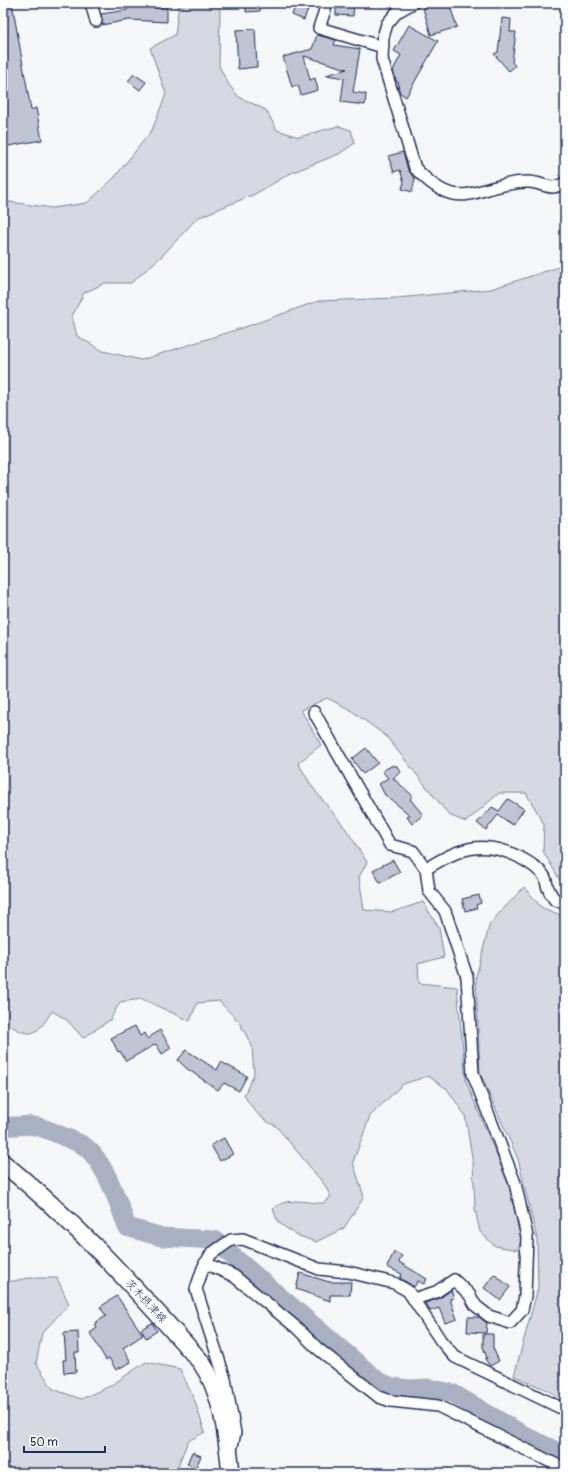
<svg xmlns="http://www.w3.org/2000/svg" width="568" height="1476" font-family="Pangolin,'Klee One',sans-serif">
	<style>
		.green { fill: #d6d9e2; stroke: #7884a0 }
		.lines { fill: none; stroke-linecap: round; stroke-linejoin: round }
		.river { stroke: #a9b0c1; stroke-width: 19 }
		.building { fill: #c0c4d3; stroke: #1b2f5e }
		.street-casing { stroke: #1b2f5e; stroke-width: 14 }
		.primary-casing { stroke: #1b2f5e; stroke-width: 20 }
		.street { stroke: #fff; stroke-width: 11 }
		.primary { stroke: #fff; stroke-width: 17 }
		.labels { text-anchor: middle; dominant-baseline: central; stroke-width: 3; stroke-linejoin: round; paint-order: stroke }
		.street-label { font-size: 11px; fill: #1b2f5e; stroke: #fff }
	</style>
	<rect width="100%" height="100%" fill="#f6f7f9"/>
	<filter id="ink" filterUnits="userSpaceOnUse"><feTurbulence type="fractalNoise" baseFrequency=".025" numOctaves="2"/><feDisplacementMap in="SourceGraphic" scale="8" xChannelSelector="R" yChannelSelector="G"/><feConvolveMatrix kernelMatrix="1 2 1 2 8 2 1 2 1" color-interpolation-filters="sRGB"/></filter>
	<g filter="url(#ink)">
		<path class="green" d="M179,3h39l2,7 -1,56 10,19 10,12 27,13 11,20 22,7 39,-11 13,4 4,13 -16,11 -48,19 -36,21 -58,24 -35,38 -31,27h-26l-21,10 -12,23 5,20 26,15 38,9 107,-34 70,-25 79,-3 94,-9 74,-24v624l-22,-38 1,-27 -18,-31h-27l-33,29 -17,-7 -63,-79 -37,-27 -22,-11 -26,12 20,35 -23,18 15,25 33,41 21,33 -8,15 5,33 28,2 31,-10 16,26 5,29 -26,7 1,19 38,4 9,94 43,105 12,54 -3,10 -23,-4 -15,-14 -5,-23 -2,-46 -8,-48 -18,-26 -19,-13 -25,8 -33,32 -17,46 11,35 -20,31 -28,14 -20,-7 -18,-13 -5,-13c14,-13 32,-6 50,-6l8,-6 -7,-13 -48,-58c-15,-6 -24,-17 -32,-31l10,-21 -2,-28 -13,-24 -20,-21 -22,2 -7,18 -48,-22 -22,3 -10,18 -27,18 -16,-18 -15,-9c-17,28 -23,27 -49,10v-820l49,7 35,-5 27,-25 38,-48 14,-36 -16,-46 25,-13z
			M524,887l17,20 24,10v484l-18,-11 -33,-14 24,-88 -1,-49 -19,-80 -38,-86 -4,-96 14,-54z
			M29,1278h28l12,26 -27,29 -6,30 17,26 28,10 29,-13 36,-24 34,7 14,30 11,33 -17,9 -13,32h-172v-190z"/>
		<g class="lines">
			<path class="river" d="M3,1127c27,-3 34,-3 59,9 7,3 16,6 22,10 21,15 35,58 43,81l35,10 52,3 164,141 14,6 19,2 16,-1 25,5 75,44 38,18"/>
		</g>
		<path class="building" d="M3,3h9l19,107 5,-2 6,32 -39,7z
			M246,3h14v8l-14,1z
			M296,3h14l-6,17 -12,-5z
			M336,3h18l-1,13 -17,-1z
			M438,3h11l8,24 -26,8 -8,-27z
			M127,7l40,1v14l-38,-2 -27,5 -1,-11 26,-4z
			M502,18l9,1 -1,13h6l-4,30 3,4 -6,5 -15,-17 4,-2z
			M409,25l29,16 -32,56 -6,-4 -2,-7 1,-3 -3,-2 -3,-11 8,-15 -7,-4z
			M255,29l2,38 -19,2 -2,-39z
			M317,35l19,5 -2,5 26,4 -7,43 13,2 -1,11 -24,-3 3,-24 -18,-3 21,-6 -43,-13 6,24 5,-2 3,12 -17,5 -3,-10 -6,2 -9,-30 29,-8z
			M134,74l12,8 -6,8 -12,-9z
			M403,152l5,18 7,9 -3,13 -10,-3 2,-7 -4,-12 -6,2 -6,-16z
			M366,748l12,15 -15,11 -11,-15z
			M393,765l1,2 2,-2 5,7 -8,6 20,18 -3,3 13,16 -11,9 -5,-7 3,-2 -25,-20 -6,-11 9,-6 -6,-7z
			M508,799l16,10 -11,16 -15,-10 -12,15 -9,-7 15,-16 7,4z
			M393,860l7,12 -20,11 -7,-13z
			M479,895l2,8 -5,2 1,3 -12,3 -3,-12z
			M135,1026l5,10 4,-3 3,6 13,-9 11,18 -9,6 -6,-10 -30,17 -6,-10 -2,1 -7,-14z
			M186,1050l31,20 4,-8 26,14 -8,15 -15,-8 -6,7 -32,-22 -8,-8z
			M224,1138l9,16 -13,7 -9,-16z
			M394,1252l8,4 -3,6 28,17 -3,5 -6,-3 -4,6 -14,-9 2,-4 -15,-7z
			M300,1273l29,9h22l-1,13h-20v6l-34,-12z
			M494,1274l16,13 -10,13 -16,-12z
			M451,1290l3,8 -4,1 7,20 -12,4 -6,-15 -9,3 -5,-8 15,-5z
			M117,1296l26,39 -20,13 8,14 -15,8 -7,-12 -3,2 -16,-27 7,-5 -2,-5 11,-7 -6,-9z
			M468,1317h11l8,6 -1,10 -19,-1z
			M152,1323l5,8 -11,7 -5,-9z
			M78,1332l1,20h-4l1,20 -12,1 -1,-13h3l-2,-27z
			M483,1334h10v14l6,13 -9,5 -5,-7 2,-1 -4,-11z
			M192,1452l9,4 -5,11 -9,-3z"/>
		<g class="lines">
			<g class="street-casing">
				<path id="street" d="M91,3l5,18
					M325,3v7l-6,18 64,19
					M413,3l-16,9 -10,12 -4,13 -1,22 33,109c47,50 59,15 112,14 8,-1 18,5 26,5 4,0 9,-3 12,-4
					M314,712l76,133 23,6 13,18 3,22 16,20 22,66 6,97 42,109 12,53 -2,60 -3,14 -12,13 -21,-7 -13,-10 -7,-12 -15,-14 -18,12 -22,7
					M426,869c31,-20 56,-30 91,-13 9,5 21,11 27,20 3,4 2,10 5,14 1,4 4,7 6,10l10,3
					M205,1263l29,13 63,52 20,20 62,49 12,4 47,5 127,63
					M232,1446l3,-13 -10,-54 -29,-90 7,-21 8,-14 20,-14 12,-1 76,30 29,3 46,11 14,8 33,50 14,16 106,51 4,1"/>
			</g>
			<g class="primary-casing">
				<path id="primary" d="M3,1163c73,59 136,129 198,199 22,31 26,74 30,111"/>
			</g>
			<use href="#street" class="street"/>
			<use href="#primary" class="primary"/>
		</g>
	</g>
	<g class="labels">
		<g class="street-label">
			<text transform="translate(146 1301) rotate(47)">茨木摂津線</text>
		</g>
	</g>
	<rect width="568" height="1476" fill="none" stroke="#fff" stroke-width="16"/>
	<rect x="8" y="8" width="552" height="1460" fill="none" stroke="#1b2f5e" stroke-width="1.5" filter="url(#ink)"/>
	<path d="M24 1446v6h81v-6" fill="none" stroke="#1b2f5e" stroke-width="2"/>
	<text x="30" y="1446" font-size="12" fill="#1b2f5e" stroke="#ffffff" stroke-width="3" paint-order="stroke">50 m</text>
</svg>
